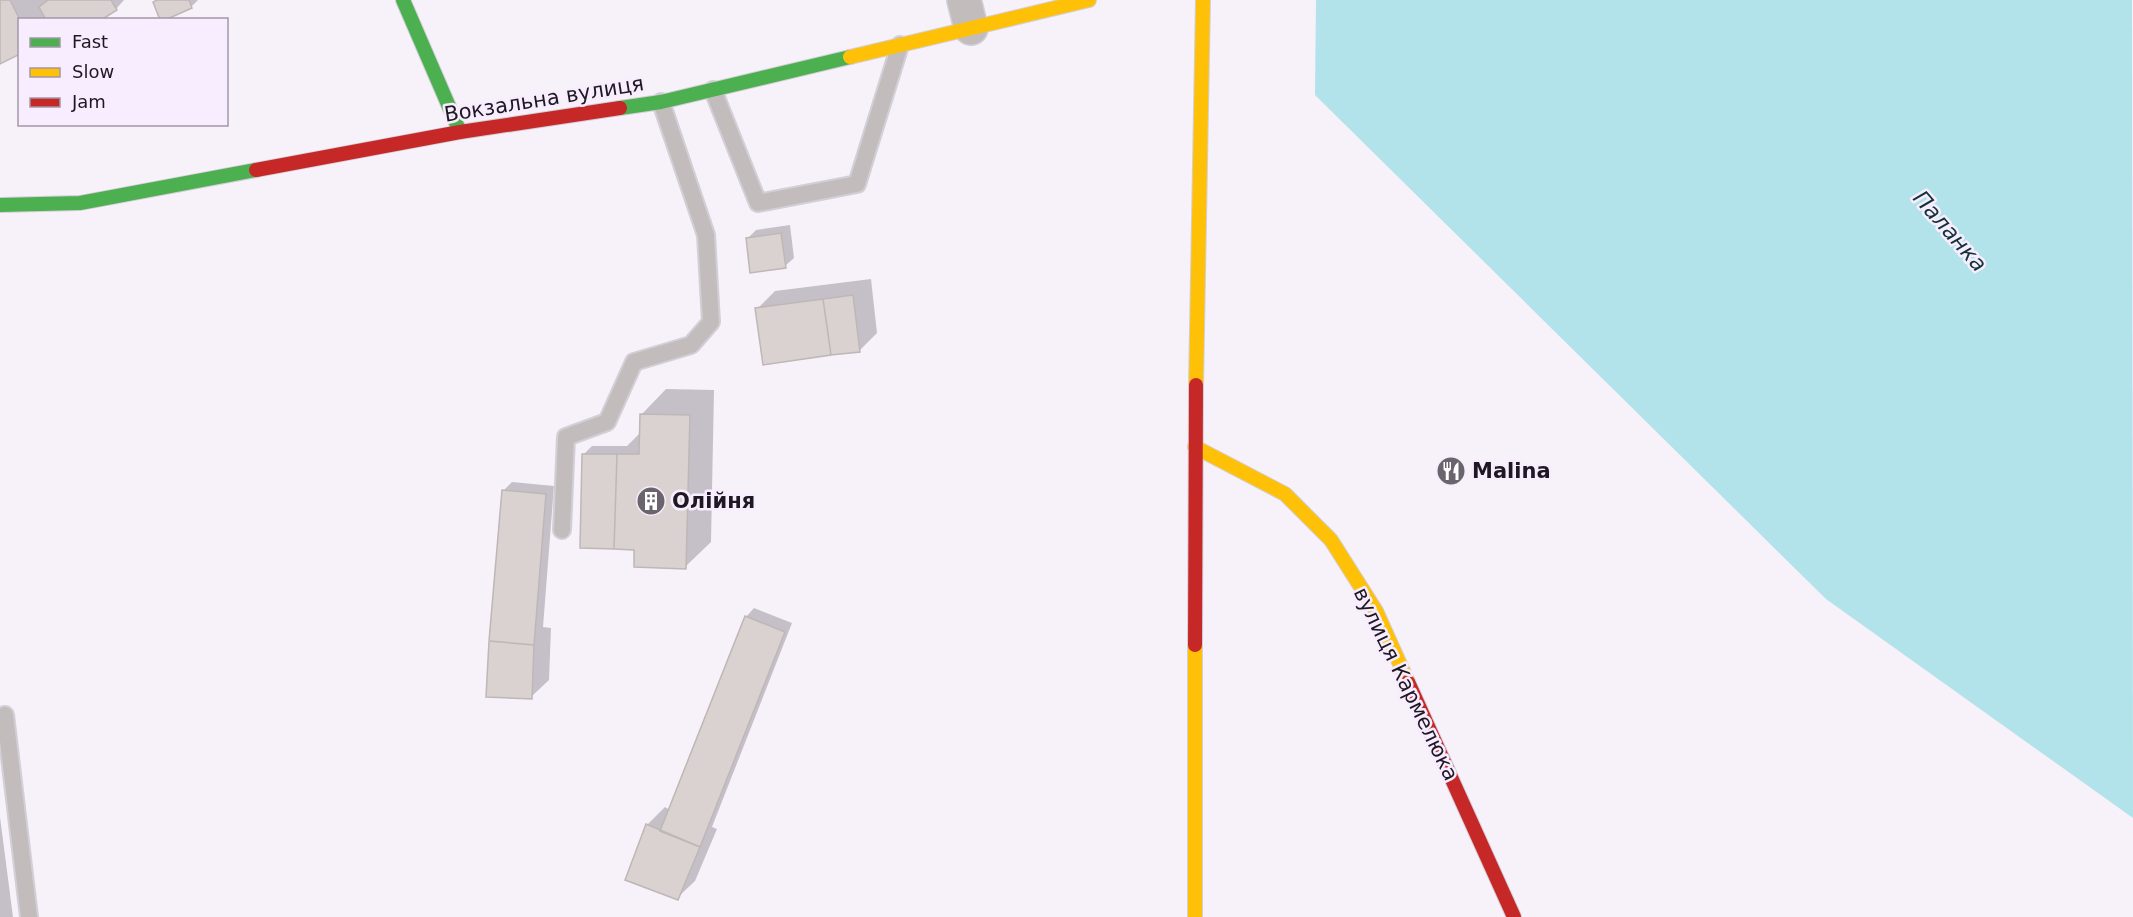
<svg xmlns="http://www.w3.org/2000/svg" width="2133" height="917" font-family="'DejaVu Sans',sans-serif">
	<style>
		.water { fill: #b2e2ea }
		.shadow { fill: #0003 }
		.building { fill: #d9d2d1; stroke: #beb7b6; stroke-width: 1.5 }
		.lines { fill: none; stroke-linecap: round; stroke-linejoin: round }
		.lane-casing { stroke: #d3cfd7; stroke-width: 20 }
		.street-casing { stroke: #d3cfd7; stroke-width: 36 }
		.fast-casing { stroke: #d3cfd7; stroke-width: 16 }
		.slow-casing { stroke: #d3cfd7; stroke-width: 16 }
		.jam-casing { stroke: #d3cfd7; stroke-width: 16 }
		.lane { stroke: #c2bdbc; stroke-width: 16 }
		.street { stroke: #c2bdbc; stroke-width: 33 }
		.fast { stroke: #4caf50; stroke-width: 14 }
		.slow { stroke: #ffc107; stroke-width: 14 }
		.jam { stroke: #c62828; stroke-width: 14 }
		.labels { text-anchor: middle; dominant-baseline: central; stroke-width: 5; stroke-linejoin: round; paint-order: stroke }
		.street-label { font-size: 21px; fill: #1e1822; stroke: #f8edfe }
		.poi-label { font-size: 21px; font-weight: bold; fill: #1e1822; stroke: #f8edfe; text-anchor: start }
		.water-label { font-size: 22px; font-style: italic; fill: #103337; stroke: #f8edfe }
	</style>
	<rect width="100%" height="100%" fill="#f7f1fa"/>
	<path class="water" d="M1316,0h816l1,818 -307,-219 -511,-504z"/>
	<path class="shadow" d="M0,0h124l-8,9 -18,11h-78l-20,42z
		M157,0h41l-7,7 -37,-5z
		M790,225l4,33 -9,8 -38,-27 9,-9z
		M871,279l6,54 -17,17 -103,-41 18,-18z
		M666,389l48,1 -3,152 -26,25 -50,-19 -51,-94 8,-8h35l14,-14v-17z
		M512,482l42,4 -11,141 8,1 -2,52 -18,17 -28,-206z
		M754,608l38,15 -80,204 5,2 -22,52 -18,17 -30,-73 18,-18 5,3 76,-193z
		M0,817l13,100h-13z"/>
	<path class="building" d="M0,0h10l10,20v34l-20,10z
		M48,0h63l6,10 -16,10h-55l-7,-13z
		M157,0h32l3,8 -27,12h-5l-7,-18z
		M781,233l5,35 -36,5 -4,-35z
		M853,295l7,57 -29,3 -8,-56z
		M823,299l8,56 -68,10 -8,-57z
		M640,414l50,1 -4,154 -52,-2v-17l-20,-1 3,-95h22z
		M582,454h35l-3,95 -34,-1z
		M502,490l44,4 -12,151 -45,-4z
		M745,616l40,16 -85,215 -40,-16z
		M489,641l45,4 -2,54 -46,-2z
		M646,824l54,23 -22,53 -53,-20z"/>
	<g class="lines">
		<g class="lane-casing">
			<path id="lane" d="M713,90l45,113 99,-19 43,-139
				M562,530l4,-93 41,-15 27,-60 57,-17 20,-23 -5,-87 -45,-133
				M5,715l24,202"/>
		</g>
		<g class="street-casing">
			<path id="street" d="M964,0l7,28"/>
		</g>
		<g class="fast-casing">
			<path id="fast" d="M403,0l57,132
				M620,108l41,-6 189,-45
				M0,205l80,-2 176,-33"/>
		</g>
		<g class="slow-casing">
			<path id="slow" d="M850,57l239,-57
				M1196,385l7,-385
				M1195,447l90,47 46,46 45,71 32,71
				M1195,645v272"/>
		</g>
		<g class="jam-casing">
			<path id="jam" d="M256,170l204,-38 160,-24
				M1195,645l1,-260
				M1408,682l106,235"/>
		</g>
		<use href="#lane" class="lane"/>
		<use href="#street" class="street"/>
		<use href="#fast" class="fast"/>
		<use href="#slow" class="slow"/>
		<use href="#jam" class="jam"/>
	</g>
	<defs>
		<g id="restaurant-disc" transform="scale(1.5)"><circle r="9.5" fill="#6a646e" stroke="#f8edfe"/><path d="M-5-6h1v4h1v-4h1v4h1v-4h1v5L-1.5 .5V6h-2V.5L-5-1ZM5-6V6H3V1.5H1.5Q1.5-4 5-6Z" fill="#fff"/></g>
		<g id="building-disc" transform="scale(1.5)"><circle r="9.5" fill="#6a646e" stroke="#f8edfe"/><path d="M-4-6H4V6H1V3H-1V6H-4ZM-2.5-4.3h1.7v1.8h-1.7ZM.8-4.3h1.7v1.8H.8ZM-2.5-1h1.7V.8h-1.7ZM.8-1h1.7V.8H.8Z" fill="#fff"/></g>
	</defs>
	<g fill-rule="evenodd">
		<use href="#restaurant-disc" x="1451" y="471"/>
		<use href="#building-disc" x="651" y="501"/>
	</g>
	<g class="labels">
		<g class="street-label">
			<text transform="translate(544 99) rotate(-9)">Вокзальна вулиця</text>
			<text transform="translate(1406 684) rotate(64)">вулиця Кармелюка</text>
		</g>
		<g class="poi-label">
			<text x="1472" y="471">Malina</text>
			<text x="672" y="501">Олійня</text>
		</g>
		<g class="water-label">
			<text transform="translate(1950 231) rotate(49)">Паланка</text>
		</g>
	</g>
	<rect x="18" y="18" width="210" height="108" fill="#f8edfe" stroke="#a198a6" stroke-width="1.5"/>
	<rect x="30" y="38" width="30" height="9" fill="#4caf50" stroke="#a198a6" stroke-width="1.5"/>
	<text x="72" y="48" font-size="18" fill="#1e1822">Fast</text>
	<rect x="30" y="68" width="30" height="9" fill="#ffc107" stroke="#a198a6" stroke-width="1.5"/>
	<text x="72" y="78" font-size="18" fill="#1e1822">Slow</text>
	<rect x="30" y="98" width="30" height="9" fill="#c62828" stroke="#a198a6" stroke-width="1.5"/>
	<text x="72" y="108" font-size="18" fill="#1e1822">Jam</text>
</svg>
